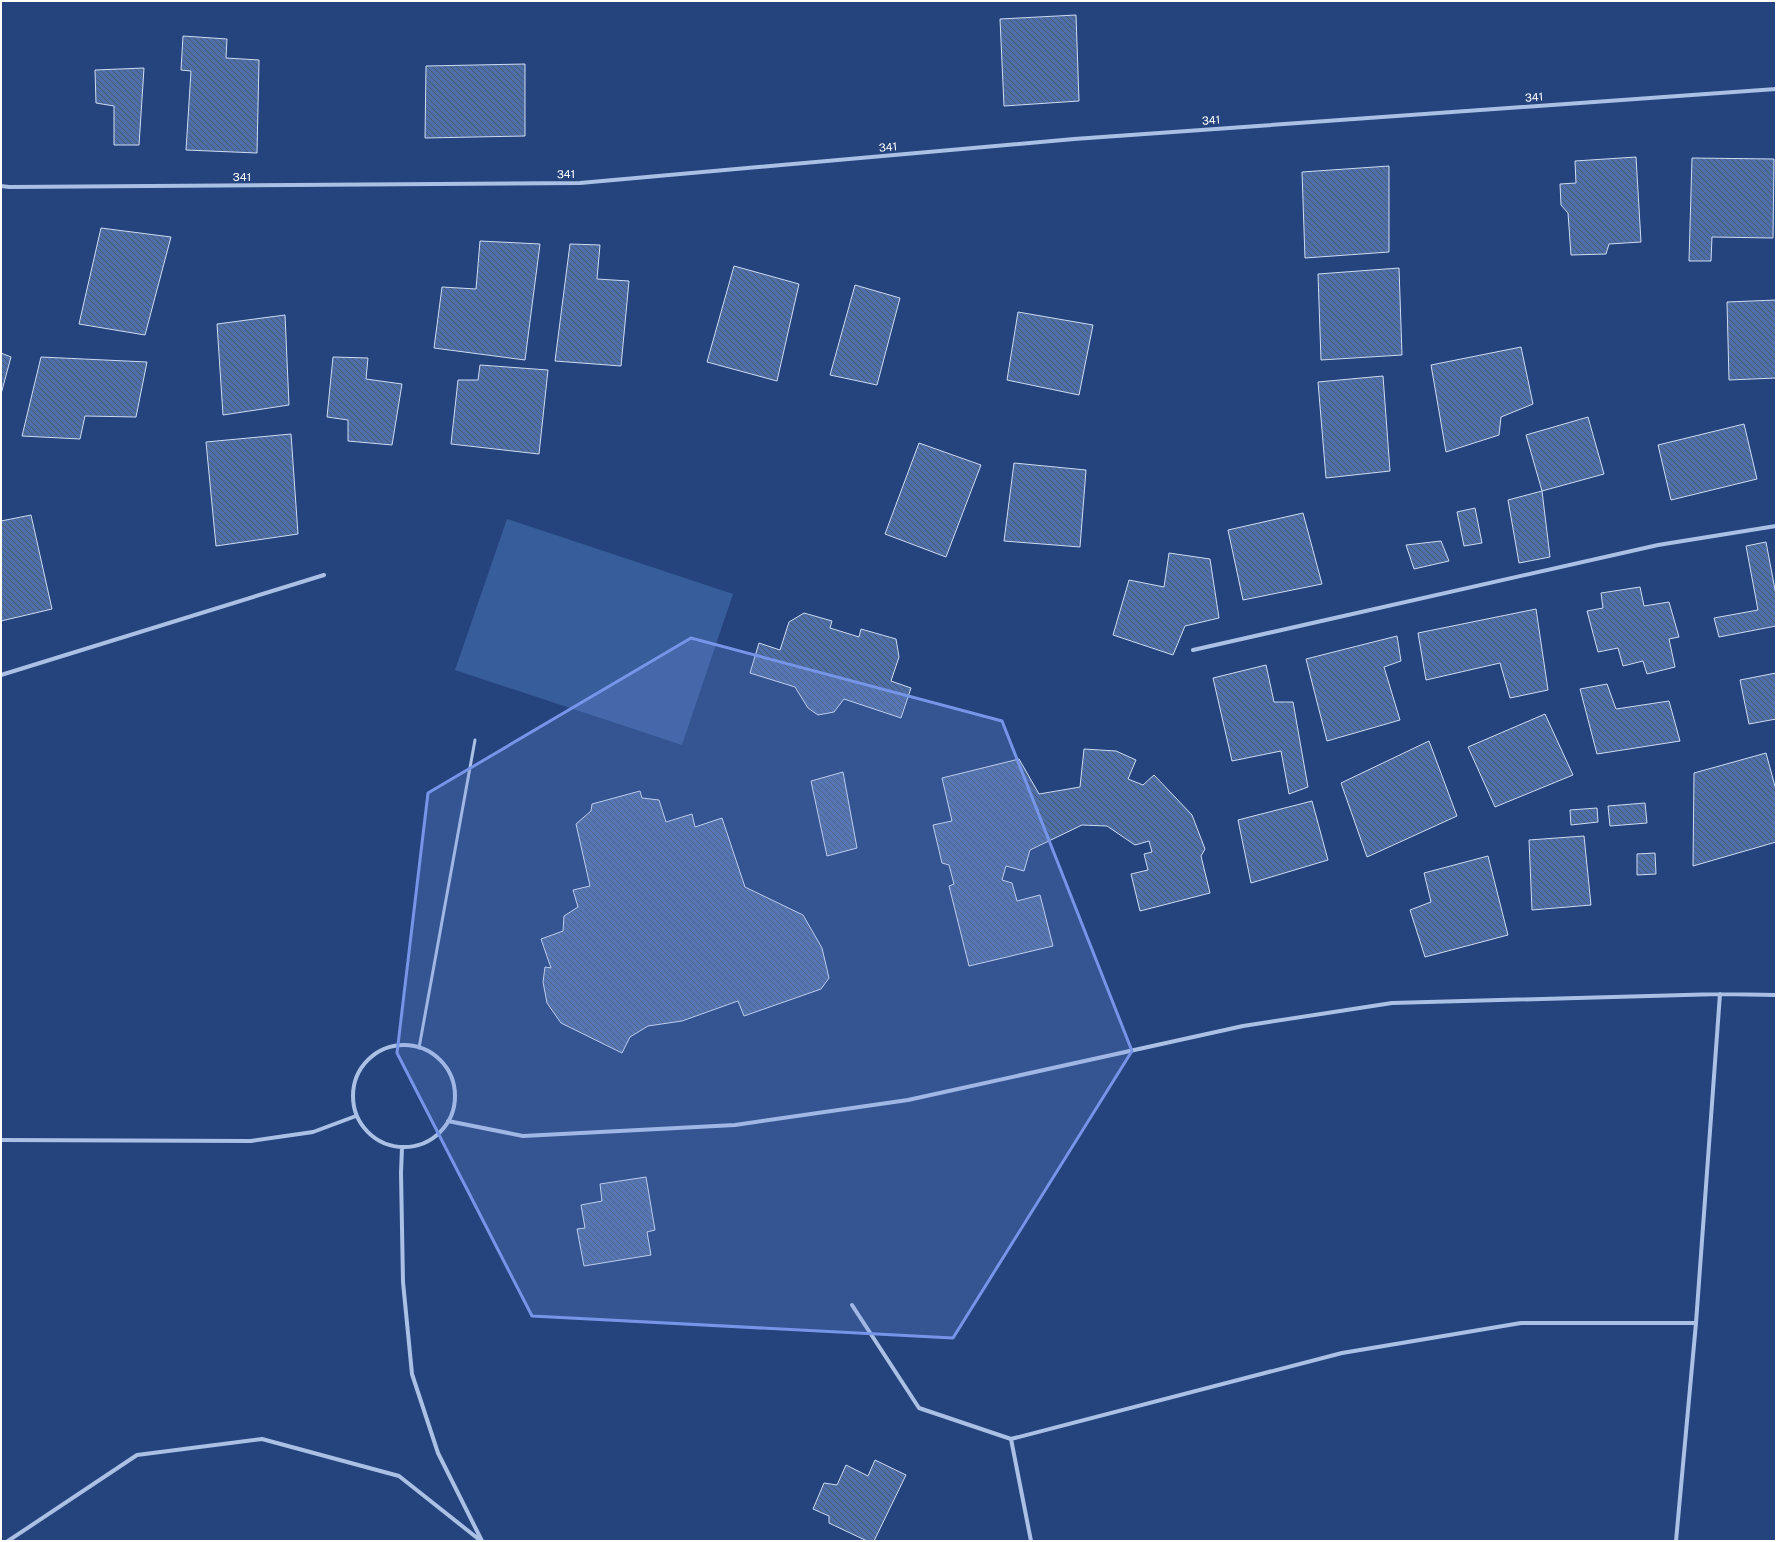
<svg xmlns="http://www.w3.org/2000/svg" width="1777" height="1542" font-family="'Public Sans',sans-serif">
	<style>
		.pitch { fill: #385d9b }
		.building { fill: url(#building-back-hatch); stroke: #cddcf4 }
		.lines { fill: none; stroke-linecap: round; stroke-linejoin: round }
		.service { stroke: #aac0e5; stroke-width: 3 }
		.minor { stroke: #aac0e5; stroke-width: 4 }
		.marked { fill: #7795e8; fill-opacity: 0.2; stroke: #7795e8; stroke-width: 3; stroke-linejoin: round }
		.labels { text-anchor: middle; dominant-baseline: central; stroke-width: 4; stroke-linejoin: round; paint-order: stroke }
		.street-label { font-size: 11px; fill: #fff; stroke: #25447d }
	</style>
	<defs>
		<pattern id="building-back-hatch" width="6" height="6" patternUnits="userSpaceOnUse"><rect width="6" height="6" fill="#4d6ea6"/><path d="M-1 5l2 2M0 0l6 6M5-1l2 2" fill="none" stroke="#4c5a70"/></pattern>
	</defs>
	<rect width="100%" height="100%" fill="#25447d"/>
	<path class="pitch" d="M507,519l226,75 -51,151 -227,-75z"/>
	<path class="building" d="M1076,15l3,86 -75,5 -4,-87z
		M183,36l44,3 -1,19 33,2 -2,93 -71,-3 5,-79 -10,-1z
		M525,64v72l-100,2 1,-72z
		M144,68l-5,77h-25v-39l-18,-3 -1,-33z
		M1636,157l5,85 -32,2 -3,10 -35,1 -3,-42 -7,-8 -1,-21 16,-1 -1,-22z
		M1692,158l82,1 -1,79 -61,-1 -1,24h-22z
		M1389,166v86l-84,6 -3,-86z
		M101,228l70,9 -26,98 -66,-11z
		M480,241l60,3 -15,116 -91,-12 8,-61 34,2z
		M570,244l30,1 -3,34 32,2 -8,85 -66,-5z
		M734,266l65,18 -22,97 -70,-19z
		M1399,268l3,87 -81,5 -3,-86z
		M855,285l45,13 -23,87 -47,-10z
		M1776,300v78l-47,2 -2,-78z
		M1018,312l75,13 -14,70 -72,-15z
		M285,315l4,90 -66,10 -6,-91z
		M1521,347l12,57 -32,13 -2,18 -53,17 -15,-87z
		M1,353l10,4 -10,37z
		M41,357l106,5 -11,55 -51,-1 -5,23 -58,-3z
		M333,357l35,1 -2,21 36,5 -10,61 -44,-4v-21l-21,-3z
		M480,365l68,5 -9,84 -88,-10 7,-64h20z
		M1383,376l7,95 -64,7 -8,-96z
		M1588,417l16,57 -62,17 -16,-56z
		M1744,424l13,55 -86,21 -13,-55z
		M291,434l7,100 -82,12 -10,-104z
		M919,443l62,22 -35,92 -61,-23z
		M1014,463l72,7 -6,77 -76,-6z
		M1542,491l8,66 -31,6 -11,-63z
		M1475,508l7,35 -18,3 -7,-34z
		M1303,513l19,71 -79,16 -15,-70z
		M31,515l21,94 -51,12v-100z
		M1441,541l8,20 -35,8 -8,-24z
		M1766,542l10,53v31l-57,11 -5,-19 44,-8 -12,-64z
		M1169,553l41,6 9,59 -34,8 -12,29 -60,-20 16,-55 35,7z
		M1640,587l4,19 25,-4 10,35 -10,2 6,28 -28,7 -4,-13 -20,5 -5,-18 -20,4 -11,-41 16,-3 -2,-15z
		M1536,609l12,81 -38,8 -10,-35 -74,17 -8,-47z
		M804,613l28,8 -2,7 29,9 2,-8 35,10 3,18 -8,24 20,7 -10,30 -57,-19 -10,13 -16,3 -10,-7 -13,-21 -45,-14 9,-30 21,7 9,-28z
		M1397,636l4,25 -17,6 16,53 -73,21 -21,-82z
		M1266,665l8,37h19l15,85 -19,7 -8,-43 -49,10 -19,-83z
		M1776,673v46l-27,5 -9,-44z
		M1607,684l9,25 53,-8 11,40 -83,13 -17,-65z
		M1545,714l28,61 -78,32 -27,-60z
		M1429,741l28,75 -90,41 -26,-74z
		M1084,749l32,2 20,9 -8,19 15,6 11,-10 38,40 13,34 -4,7 9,37 -70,18 -9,-37 17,-4 -4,-16 8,-2 -3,-11 -14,4 -28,-19 -25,-1 -52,25 -6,21 -18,-5 -4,14 10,3 5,18 23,-6 13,51 -84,20 -20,-80 5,-2 -5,-19 -7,-2 -9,-38 19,-4 -10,-43 77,-19 20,35 41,-7z
		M1766,753l10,37v52l-83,24 1,-93z
		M843,772l14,76 -30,8 -16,-75z
		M640,791l2,7 17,2 7,22 26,-8 3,13 27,-9 23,69 58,28 19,33 7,30 -8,11 -77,27 -6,-15 -56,20 -34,5 -18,11 -8,16 -61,-30 -14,-20 -4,-21 2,-15 6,1 -10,-29 22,-8 1,-15 14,-9 -5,-17 17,-4 -14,-62 15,-13 1,-7z
		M1312,801l16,59 -77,23 -13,-63z
		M1645,803l2,20 -37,3 -2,-20z
		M1597,808l1,14 -27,3 -1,-15z
		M1584,836l7,69 -59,5 -3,-70z
		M1655,853l1,21 -19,1v-21z
		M1488,856l20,79 -83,22 -15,-47 21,-8 -7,-29z
		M646,1177l9,53 -8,2 4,23 -67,11 -7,-37 8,-1 -4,-23 21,-4 -2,-17z
		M875,1460l31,15 -32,66h-7l-38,-18v-7l-16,-7 11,-26 13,2 9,-20 22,11z"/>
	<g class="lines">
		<path class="service" d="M419,1048l56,-308"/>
		<path class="minor" d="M1,186l8,1 571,-4 494,-44 702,-50
			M1193,650l465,-105 118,-19
			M1,675l323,-100
			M353 1096a51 51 0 1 1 102 0a51 51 0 1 1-102 0Z
			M448,1121l75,15 212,-11 173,-25 335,-74 149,-23 328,-9 56,1
			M1,1140l250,1 62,-9 43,-16
			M402,1147l-1,26 2,109 9,92 26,79 44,88
			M852,1305l67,103 92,31 331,-86 179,-30h175
			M1011,1439l20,102
			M8,1541l129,-86 125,-16 137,37 82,65
			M1676,1541l20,-218 24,-329"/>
	</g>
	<path class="marked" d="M691,638l311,83 130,330 -179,287 -421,-22 -135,-263 31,-260z"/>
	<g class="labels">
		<g class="street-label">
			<text transform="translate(1534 97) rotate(-4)">341</text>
			<text transform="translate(1211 120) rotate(-4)">341</text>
			<text transform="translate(888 147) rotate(-5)">341</text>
			<text transform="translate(566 174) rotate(-1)">341</text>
			<text x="242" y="177">341</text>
		</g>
	</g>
	<rect width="1777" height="1542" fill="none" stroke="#ffffff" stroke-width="4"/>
</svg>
